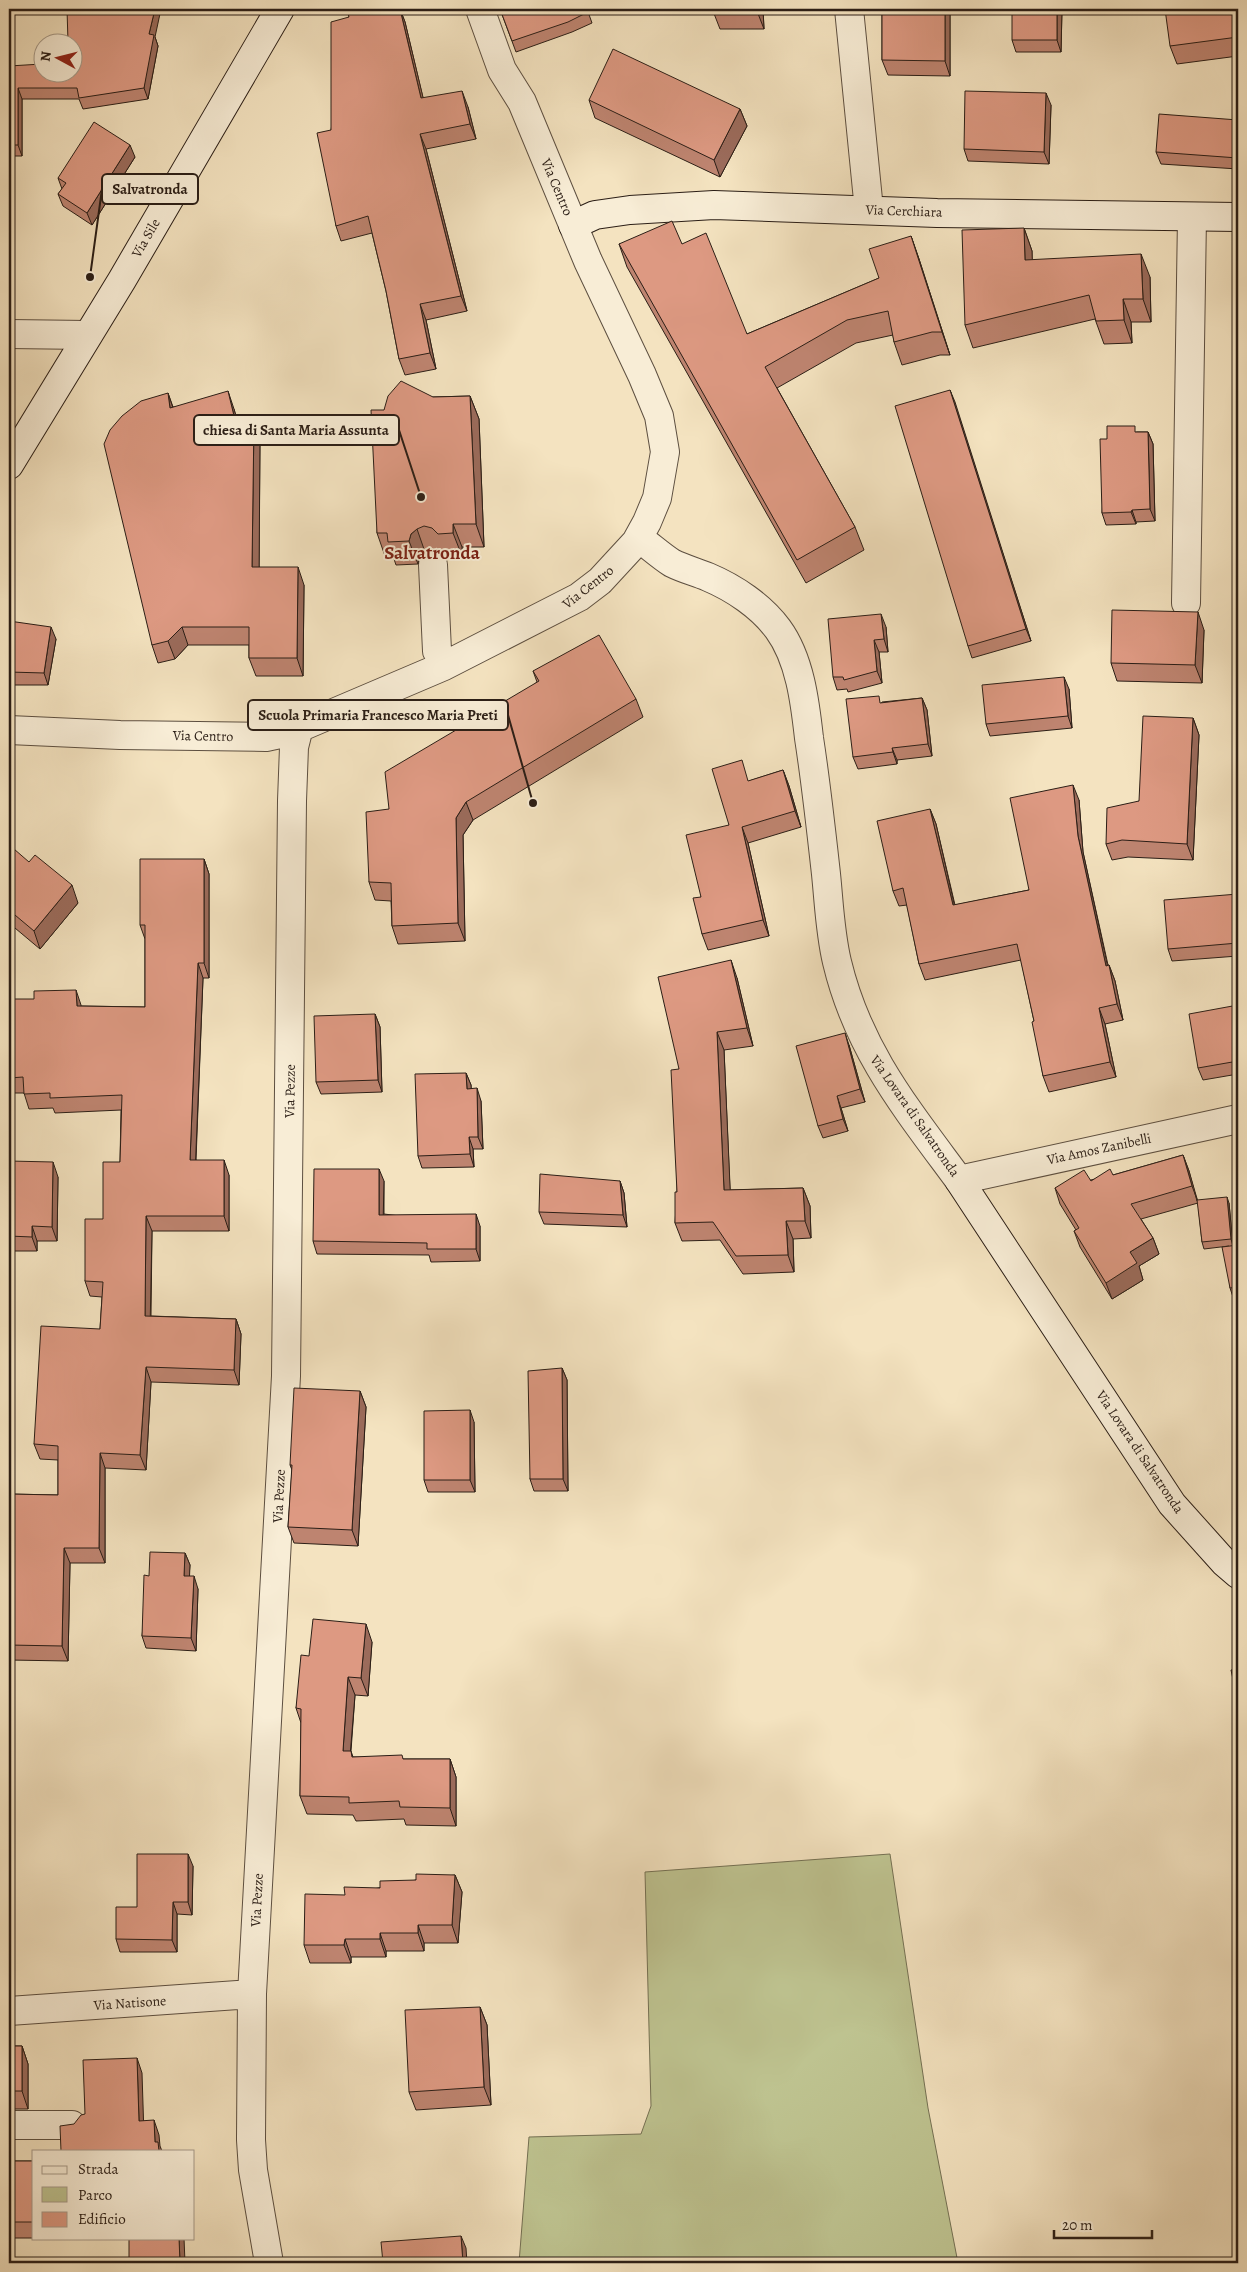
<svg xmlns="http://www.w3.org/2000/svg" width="1247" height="2272" font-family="Alegreya,serif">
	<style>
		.green { fill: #bec390; stroke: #747053 }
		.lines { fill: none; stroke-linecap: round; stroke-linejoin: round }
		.street-casing { stroke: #5d4f40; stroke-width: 30 }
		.secondary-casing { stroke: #2b1e16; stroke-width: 30 }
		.street { stroke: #f8edd6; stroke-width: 28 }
		.secondary { stroke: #f8edd6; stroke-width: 28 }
		.wall { fill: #be8470; stroke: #2b1e16 }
		.shaded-wall { fill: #9b6b5b; stroke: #2b1e16 }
		.building { fill: #dd9982; stroke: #2b1e16 }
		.labels { text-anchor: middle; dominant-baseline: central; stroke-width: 4; stroke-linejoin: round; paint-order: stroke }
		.street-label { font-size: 14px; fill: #2b1e16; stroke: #f8edd6 }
		.district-label { font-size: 19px; font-weight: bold; fill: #7a1f14; stroke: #f8edd6 }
		.leader { fill: none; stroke: #2b1e16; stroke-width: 2 }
		.callout-dot { fill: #2b1e16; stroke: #f8edd6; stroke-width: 2 }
		.callout { fill: #f8edd6; stroke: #2b1e16; stroke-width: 2 }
		.callout-label { font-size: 15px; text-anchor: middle; font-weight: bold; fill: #2b1e16 }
	</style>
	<rect width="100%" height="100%" fill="#f4e3c0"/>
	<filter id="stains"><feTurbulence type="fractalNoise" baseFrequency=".004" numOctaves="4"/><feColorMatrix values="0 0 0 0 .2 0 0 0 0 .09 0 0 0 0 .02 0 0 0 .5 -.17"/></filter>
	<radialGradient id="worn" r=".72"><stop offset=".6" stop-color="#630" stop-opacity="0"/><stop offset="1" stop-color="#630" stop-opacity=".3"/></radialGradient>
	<path class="green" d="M890,1854l38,254 30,155h-439l10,-126 112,-3 10,-28 -6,-234z"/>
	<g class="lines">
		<g class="street-casing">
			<path id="street" d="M849,9l20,201
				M9,334l78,1
				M639,538c11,8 22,18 33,25 12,6 24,9 36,14 26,11 53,29 70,52 22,30 27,73 31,109 7,45 12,91 17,136 3,29 4,59 11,88 21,88 69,146 122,218l279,-61
				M433,565l4,86
				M1186,603l6,-386
				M9,730l111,5 146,2 23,-5 155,-66 135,-69 21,-16 36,-39 11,-20 10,-24 8,-46 -6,-36 -17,-41 -54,-114 -66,-159 -20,-32 -22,-61
				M9,2011l243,-17
				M9,2125h63
				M269,2263l-16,-93 -2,-30 1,-146 34,-618 6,-575 2,-54 5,-20"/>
		</g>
		<g class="secondary-casing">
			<path id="secondary" d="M573,225l22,-10 35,-5 84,-5 223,8 301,4
				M9,465l113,-185 158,-271
				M959,1180l213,324 52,58 14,12"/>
		</g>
		<use href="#street" class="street"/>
		<use href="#secondary" class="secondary"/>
	</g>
	<path class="wall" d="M347,9h53l5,13 18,76 45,9 8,32 -50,10 41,162 -41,9 10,49 -31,6 -6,-16 -13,-68 -14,-58 -31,8 -5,-15 -5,-96 18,-113z
		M500,9h87l5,14 -20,9 -56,20z
		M714,9h49l1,20h-44l-7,-18z
		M882,9h68v67l-62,-1 -6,-15z
		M1062,9l-1,43h-45l-4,-12z
		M1238,9v47l-61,8 -7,-18z
		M155,37l3,9 -10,53 -65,10 -4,-10h-57v57h-13v-90l33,6z
		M589,100l151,9 7,17 -27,51 -125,-59z
		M1051,105l-2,59 -81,-3 -4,-12z
		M1238,120v49l-77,-5 -5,-12z
		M135,157l-43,68 -29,-19 -5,-12 4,-5 -4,-11z
		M1024,228l8,23v9l118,17 1,45h-20l1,21 -28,1 -9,-25 -122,29 -8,-23z
		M911,236l8,23 31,96h-10l-38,10 -8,-23 -1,-7 -37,8 -79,45 78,139 9,23 -58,33 -179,-316 -8,-23h63l65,90 132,-56z
		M1238,272v78h-1l-4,-11z
		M950,390l81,251 -59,17 -4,-12z
		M168,393l5,14 61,2 3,11 23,18 -1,129 45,18 -1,91h-47l-7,-18v-13h-61l-13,14 -17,4 -6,-18z
		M470,396l9,23 5,128h-22v9l-16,1 -5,-6 -8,-2 -8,3 -6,5 -1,7 -22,1 -3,-9h-8l-8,-23 7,-123 49,-13z
		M1137,432h11l5,12 2,77 -19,1v2l-30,1 -4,-12 5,-74z
		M9,621l47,18 -8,46h-39z
		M886,627l2,25h-9l3,31 -34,9 -1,-3 -10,1 -4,-13z
		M1204,630l-2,53 -85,-2 -6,-18z
		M533,671l103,28 7,18 -170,103 -10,15 2,106 -67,3 -6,-18 -1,-25 -16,-1 -6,-18 20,-73 148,-127z
		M1069,689l3,39 -82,8 -4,-12z
		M922,698l5,12 5,46 -35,4v4l-39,5 -5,-12 29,-55z
		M1193,718l6,17 -6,125 -65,-3 -16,3 -6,-16 33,-43z
		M783,770l6,16 12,41 -53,16 21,93 -61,14 -6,-16 -1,-37 28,-72 20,-44z
		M1079,800l4,52 25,113h1l6,16 8,39 -18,4 11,53 -67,15 -6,-16 -9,-55 -13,-61 -96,20 -6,-16 -12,-59 -8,1 -6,-15 37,-82 6,15 19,81 74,-15z
		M9,853l69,50 -38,46 -31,-26z
		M204,859l5,15v104h-6l-7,182 33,15v56h-77l-1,85 85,3 5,15 -2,51 -88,-3 -5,88 -41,-2v95h-35l-2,98 -59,-1v-166l49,1v-35l-18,-1 -6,-15 66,-115 2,-32 -12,-1 -5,-15 35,-119 1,-52 -66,3 -2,-5 -24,1 -5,-16h-15v-94l72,7 64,1v-68l-5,-14z
		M1238,894v62l-66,5 -4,-12z
		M737,978l16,68 -29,4 6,140 73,-2 7,18 1,32 -18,1 1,33 -51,2 -23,-34 -38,1 -7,-18 2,-31 2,-123z
		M1238,1005v69l-35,6 -5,-12z
		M375,1014l5,13 2,65 -61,2 -5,-12z
		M849,1045l16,57 -24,6 7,23 -25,7 -5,-12z
		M466,1073l5,12v4l10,12 2,48h-10l1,18 -52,1 -4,-12z
		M1183,1155l6,16 8,30 32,2 4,43 5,-1v54l-4,1 -4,-12 -1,-42 -25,3 -2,-7 -4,-39 -57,16 12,19 6,16 -20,12 4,14 -31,19 -32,-52 -6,-16 2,-1 -16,-26 -5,-16 58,-13z
		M9,1161l49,16 -1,64h-20v10h-24v22h-4z
		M384,1181v33l96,12v35l-49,1 -2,-7 -112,-1 -4,-13z
		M620,1181l4,12 3,34 -83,-3 -5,-12z
		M562,1368l5,12 1,111h-34l-4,-12z
		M360,1391l6,16 -8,139 -64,-3 -6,-16 4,-57 -2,-5z
		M474,1422l1,70h-47l-4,-12z
		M185,1553l5,12 -1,11 9,13 -2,62 -50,-3 -4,-12 7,-60z
		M372,1642l-4,54 -13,-1 -4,56 2,6 51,2h46l6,18v49l-50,-1 -2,-6 -48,2 -3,-6 -46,-1 -7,-18 1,-73 -5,-15 13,-52z
		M193,1866l-1,49 -15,-1v38h-57l-4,-13 21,-32z
		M455,1875l7,17 -4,51h-34v8h-38v6h-35v6h-41l-6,-18 41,-50 71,-15z
		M480,2007l7,18 4,80 -75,5 -7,-18z
		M9,2046h13l6,18v45h-19z
		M9,2161h25v77h-25z"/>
	<path class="shaded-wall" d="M155,9h6l-6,28 3,9 -10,53 -4,-11 5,-54z
		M400,9l5,13 22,92 -6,-16z
		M757,9h6l1,20 -7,-18z
		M945,9h5v67l-5,-15z
		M1057,9h5l-1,43 -4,-12z
		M1235,9h3v23z
		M18,88l4,11v57l-4,-11z
		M462,91l6,16 8,32 -6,-15z
		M1046,93l5,12 -2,59 -5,-12z
		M740,109l7,17 -27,51 -6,-17z
		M420,134l6,15 41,162 -6,-15z
		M130,145l5,12 -43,68 -5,-12z
		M1024,228l8,23 1,32 -8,-23z
		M911,236l8,23 31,96 -8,-23z
		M1141,254l9,23 1,45 -8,-23z
		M1123,299l8,23 1,21 -8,-23z
		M420,304l6,16 10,49 -6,-16z
		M950,390l5,12 76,239 -5,-12z
		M228,391l6,18 8,29 -7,-18z
		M168,393l6,18 -4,-3z
		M470,396l9,23 5,128 -8,-23z
		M254,420l6,18 -1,147 -7,-18z
		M1148,432l5,12 2,77 -5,-12z
		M1132,510l4,12v2l-5,-12z
		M453,524l9,23v9l-9,-23z
		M417,529l8,23 -6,5 -1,7 -9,-23 2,-7z
		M298,567l6,18 -1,91 -6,-18z
		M1198,612l6,18 -2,53 -7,-18z
		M881,614l5,13 2,25 -4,-13z
		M51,627l5,12 -8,46 -4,-12z
		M182,627l6,18 -13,14 -7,-18z
		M874,640l5,12 3,31 -5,-12z
		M1064,677l5,12 3,39 -4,-12z
		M922,698l5,12 5,46 -4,-12z
		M1193,718l6,17 -6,125 -6,-16z
		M892,748l5,12v4l-4,-12z
		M783,770l6,16 12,41 -6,-16z
		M1073,785l6,15 4,52 28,130 -5,-16 -28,-130z
		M466,802l7,18 -10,15 2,106 -7,-18 -2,-105z
		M930,809l6,15 22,97 -5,-16z
		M742,827l6,16 21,93 -6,-16z
		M204,859l5,15v104l-5,-15z
		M72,885l6,18 -38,46 -6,-18z
		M731,960l6,18 16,68 -6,-18z
		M198,963l5,15 -8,197 -5,-15z
		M1109,965l6,16 8,39 -6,-16z
		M76,990l5,15 1,16 -5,-15z
		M1099,1008l6,16 11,53 -6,-15z
		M375,1014l5,13 2,65 -4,-12z
		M717,1032l7,18 7,158 -7,-18z
		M845,1033l4,12 16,57 -5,-13z
		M466,1073l5,12 1,16 -5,-12z
		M477,1088l4,13 2,48 -5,-12z
		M837,1096l4,12 7,23 -5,-12z
		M469,1137l4,12 1,18 -4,-13z
		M1183,1155l6,16 9,31 -6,-16z
		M224,1160l5,15v56l-5,-15z
		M53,1162l5,15 -1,64 -5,-14z
		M379,1169l5,12 -1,46 -4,-12z
		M620,1181l4,12 3,34 -4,-12z
		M803,1188l7,18 1,32 -6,-17z
		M1227,1197l2,6 4,43 -2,-7z
		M476,1214l4,12v35l-4,-12z
		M146,1216l6,15 -2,100 -5,-15z
		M786,1221l7,18 1,33 -6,-17z
		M32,1226l5,15v10l-5,-14z
		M9,1238l4,13v22l-4,-13z
		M1153,1238l6,16 -20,12 4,14 -31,19 -6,-16 24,-31z
		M236,1319l5,15 -2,51 -5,-15z
		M146,1367l5,15 -5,88 -6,-15z
		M562,1368l5,12 1,111 -5,-12z
		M360,1391l6,16 -8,139 -6,-16z
		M470,1410l4,12 1,70 -5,-12z
		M100,1453l5,15v95l-6,-15z
		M64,1548l6,15 -2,98 -6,-15z
		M185,1553l5,12 -1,23 -5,-12z
		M194,1576l4,13 -2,62 -5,-13z
		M366,1624l6,18 -4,54 -7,-18z
		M348,1677l7,18 -6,74 -6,-18z
		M450,1759l6,18v49l-6,-18z
		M188,1854l5,12 -1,49 -4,-13z
		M455,1875l7,17 -4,51 -6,-18z
		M173,1902l4,12v38l-5,-12z
		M418,1925l6,18v8l-6,-18z
		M380,1933l6,18v6l-6,-18z
		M345,1939l6,18v6l-7,-18z
		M480,2007l7,18 4,80 -7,-18z
		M22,2046l6,18v45l-6,-18z
		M137,2058l5,15 2,63 -5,-15z
		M154,2120l5,15 1,11 2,5h-4l-3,-9z
		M461,2236l5,12 1,15h-4z
		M179,2238h5l1,25h-5z"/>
	<path class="building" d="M67,9h88l-6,25 5,1 -10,53 -65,10 -2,-10h-59v57h-9v-79l33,-2v8h30v-30h-4z
		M347,9h53l21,89 41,-7 8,33 -50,10 41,162 -41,8 10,49 -31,6 -13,-68 -18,-75 -32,10 -19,-93 14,-3v-108l18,-5z
		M500,9h87l1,3 -20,10 -56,19z
		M714,9h43v2h-44z
		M882,9h63v52l-63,-1z
		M1012,9h45v31h-45z
		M1165,9h70l3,28 -68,9z
		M613,49l127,60 -26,51 -125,-60z
		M965,91l81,2 -2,59 -80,-3z
		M1159,114l79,6v38l-82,-6z
		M94,122l36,23 -43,68 -29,-19 8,-11 -8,-5z
		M672,221l10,23 24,-11 41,101 132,-56 -10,-29 42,-13 31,96h-10l-38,10 -6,-31 -41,9 -82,47 90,160 -58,33 -178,-316z
		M1024,228l1,32 116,-6 2,45h-20l1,21 -28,1 -7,-26 -124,30 -3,-95z
		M1235,272h3v67h-5z
		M401,381l32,16 37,-1 6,128h-23v9l-15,1 -6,-6 -8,-2 -7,3 -6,5 -2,7 -21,1 -1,-9h-10l-6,-123h13l4,-14z
		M950,390l76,239 -58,17 -73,-240z
		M228,391l7,29h19l-2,147h46l-1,91h-48v-31h-67l-14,14 -16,4 -48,-201 6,-14 12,-14 19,-15 27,-8 2,15z
		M1107,426h28v6h13l2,77 -18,1 -1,2 -29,1 -2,-74h7z
		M1112,610l86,2 -3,53 -84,-2z
		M881,614l3,25 -10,1 3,31 -33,9 -1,-3h-10l-5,-58z
		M9,621l42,6 -7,46 -35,-1z
		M599,635l37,64 -170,103 -10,16 2,105 -66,3 -1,-43 -22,-1 -3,-70 23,-3 -4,-37 154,-91 -6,-10z
		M1064,677l4,39 -82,8 -4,-39z
		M879,696l1,7 42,-5 6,46 -36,4 1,4 -40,5 -7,-58z
		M1143,716l50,2 -6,126 -65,-4 -16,4 1,-36 32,-7z
		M742,760l6,21 35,-11 12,41 -53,16 21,93 -61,14 -9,-36 8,-1 -15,-62 43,-10 -17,-56z
		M1073,785l5,51 28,130 3,-1 8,39 -18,4 11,54 -67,14 -11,-54 2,-1 -17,-77 -98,20 -16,-76 -10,3 -16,-70 53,-12 23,96 76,-15 -19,-92z
		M1238,792v40h-1z
		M14,849l15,13 6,-7 37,30 -38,46 -25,-21v-57l1,1z
		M140,859h64v104h-6l-8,197h34v56h-78l-1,100 91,3 -2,51 -88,-3 -6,88 -40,-2 -1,95h-35l-2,98 -53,-1v-151l49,1v-49l-24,-2 7,-118 59,3 3,-47 -18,-1v-62h18v-57h17l2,-67 -72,3v-5l-26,1 -1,-17 -14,1v-79h25v-8l42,-1 1,16 68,1v-82h-5z
		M1238,894v49l-70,6 -4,-49z
		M731,960l16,68 -30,4 7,158 79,-2 2,33h-19l2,34 -52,1 -23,-34 -38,1v-31h2l-6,-122 8,-1 -21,-92z
		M1238,1005v56l-40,7 -9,-54z
		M375,1014l3,66 -62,2 -2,-66z
		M845,1033l15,56 -23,7 6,23 -25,7 -22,-80z
		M466,1073l1,16 10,-1 1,49h-9l1,17 -52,2 -3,-82z
		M1183,1155l9,31 -61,18 22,34 -23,14 7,11 -31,20 -32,-52 5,-3 -24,-40 29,-18 7,11 19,-12 3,6z
		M9,1161l44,1 -1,65 -20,-1v11l-23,-1z
		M314,1169h65v46l97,-1v35h-49v-6l-114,-2z
		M540,1174l80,7 3,34 -84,-3z
		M1227,1197l4,42 -29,3 -5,-42z
		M1238,1245v42l-8,1 -8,-41z
		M562,1368l1,111h-33l-2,-108z
		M294,1388l66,3 -8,139 -64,-3 4,-62h-2z
		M470,1410v70h-46v-69z
		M150,1552l35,1 -1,23h10l-3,62 -49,-2 2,-61 5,1z
		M313,1619l53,5 -5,54 -13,-1 -5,74h8l1,6 50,-2 1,4h47v49l-50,-1 -1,-6 -50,2v-6l-49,-1 1,-87 -5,-1 5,-53 8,1z
		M1238,1669v34l-7,-33z
		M137,1854h51v48h-15l-1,38 -56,-1v-32h21z
		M416,1874l39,1 -3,50h-34v8h-38v6h-35l-1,6h-40l1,-51 40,1 -1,-8 36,1v-7l36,-1z
		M480,2007l4,80 -75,5 -4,-82z
		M9,2046h13v45h-13z
		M137,2058l2,63 15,-1 1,22h3l1,9h-98l-1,-25 14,-2 7,-9 4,-1 -2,-54z
		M9,2161h25v61h-25z
		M461,2236l2,27h-80l-2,-21z
		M129,2238h50l1,25h-51z
		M220,2262v1h-39z"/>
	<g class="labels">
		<g class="street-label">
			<text transform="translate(557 187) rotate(67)">Via Centro</text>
			<text transform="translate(904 211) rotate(2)">Via Cerchiara</text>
			<text transform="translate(146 238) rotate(-60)">Via Sile</text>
			<text transform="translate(588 587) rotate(-38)">Via Centro</text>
			<text transform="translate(203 736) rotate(1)">Via Centro</text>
			<text transform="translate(290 1091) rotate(-89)">Via Pezze</text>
			<text transform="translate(915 1116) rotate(55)">Via Lovara di Salvatronda</text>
			<text transform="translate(1099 1149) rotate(-12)">Via Amos Zanibelli</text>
			<text transform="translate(1140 1452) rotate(56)">Via Lovara di Salvatronda</text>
			<text transform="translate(279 1496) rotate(-87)">Via Pezze</text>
			<text transform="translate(257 1900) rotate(-87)">Via Pezze</text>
			<text transform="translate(130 2003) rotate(-4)">Via Natisone</text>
		</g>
		<g class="district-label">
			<text x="432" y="553">Salvatronda</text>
		</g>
	</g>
	<path class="leader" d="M90 277L102 189M421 497L399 430M533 803L508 715"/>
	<g class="callout-dot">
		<circle cx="90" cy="277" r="5"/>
		<circle cx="421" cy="497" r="5"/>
		<circle cx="533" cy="803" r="5"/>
	</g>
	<g class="callout">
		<rect x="102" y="174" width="96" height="30" rx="5"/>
		<rect x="194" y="415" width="205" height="30" rx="5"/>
		<rect x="248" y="700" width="260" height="30" rx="5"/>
	</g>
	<g class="callout-label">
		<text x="150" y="194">Salvatronda</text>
		<text x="296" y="435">chiesa di Santa Maria Assunta</text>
		<text x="378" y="720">Scuola Primaria Francesco Maria Preti</text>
	</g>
	<rect width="1247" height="2272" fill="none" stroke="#f4e3c0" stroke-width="30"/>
	<rect x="10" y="10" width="1227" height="2252" fill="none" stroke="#2b1e16" stroke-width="2.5"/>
	<rect x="15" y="15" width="1217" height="2242" fill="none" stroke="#2b1e16"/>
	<rect x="32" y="2150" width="162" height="90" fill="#f8edd6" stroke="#a69a89"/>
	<rect x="42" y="2166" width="25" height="8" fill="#f8edd6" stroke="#a69a89"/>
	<text x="78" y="2174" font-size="15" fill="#2b1e16">Strada</text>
	<rect x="42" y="2187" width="25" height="15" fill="#bec390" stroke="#a69a89"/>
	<text x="78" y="2200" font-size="15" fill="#2b1e16">Parco</text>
	<rect x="42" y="2212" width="25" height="15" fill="#dd9982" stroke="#a69a89"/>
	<text x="78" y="2224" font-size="15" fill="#2b1e16">Edificio</text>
	<g transform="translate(58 58) rotate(277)"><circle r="24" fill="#f8edd6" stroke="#a69a89"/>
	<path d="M0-4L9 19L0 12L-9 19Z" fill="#8f2418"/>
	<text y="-8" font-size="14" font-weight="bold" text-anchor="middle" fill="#2b1e16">N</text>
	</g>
	<path d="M1054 2230v8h98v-8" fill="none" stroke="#2b1e16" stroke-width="2.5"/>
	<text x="1062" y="2230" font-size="15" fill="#2b1e16" stroke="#f8edd6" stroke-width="4" paint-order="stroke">20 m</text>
	<rect width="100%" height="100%" filter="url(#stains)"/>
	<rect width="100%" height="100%" fill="url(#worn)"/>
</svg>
